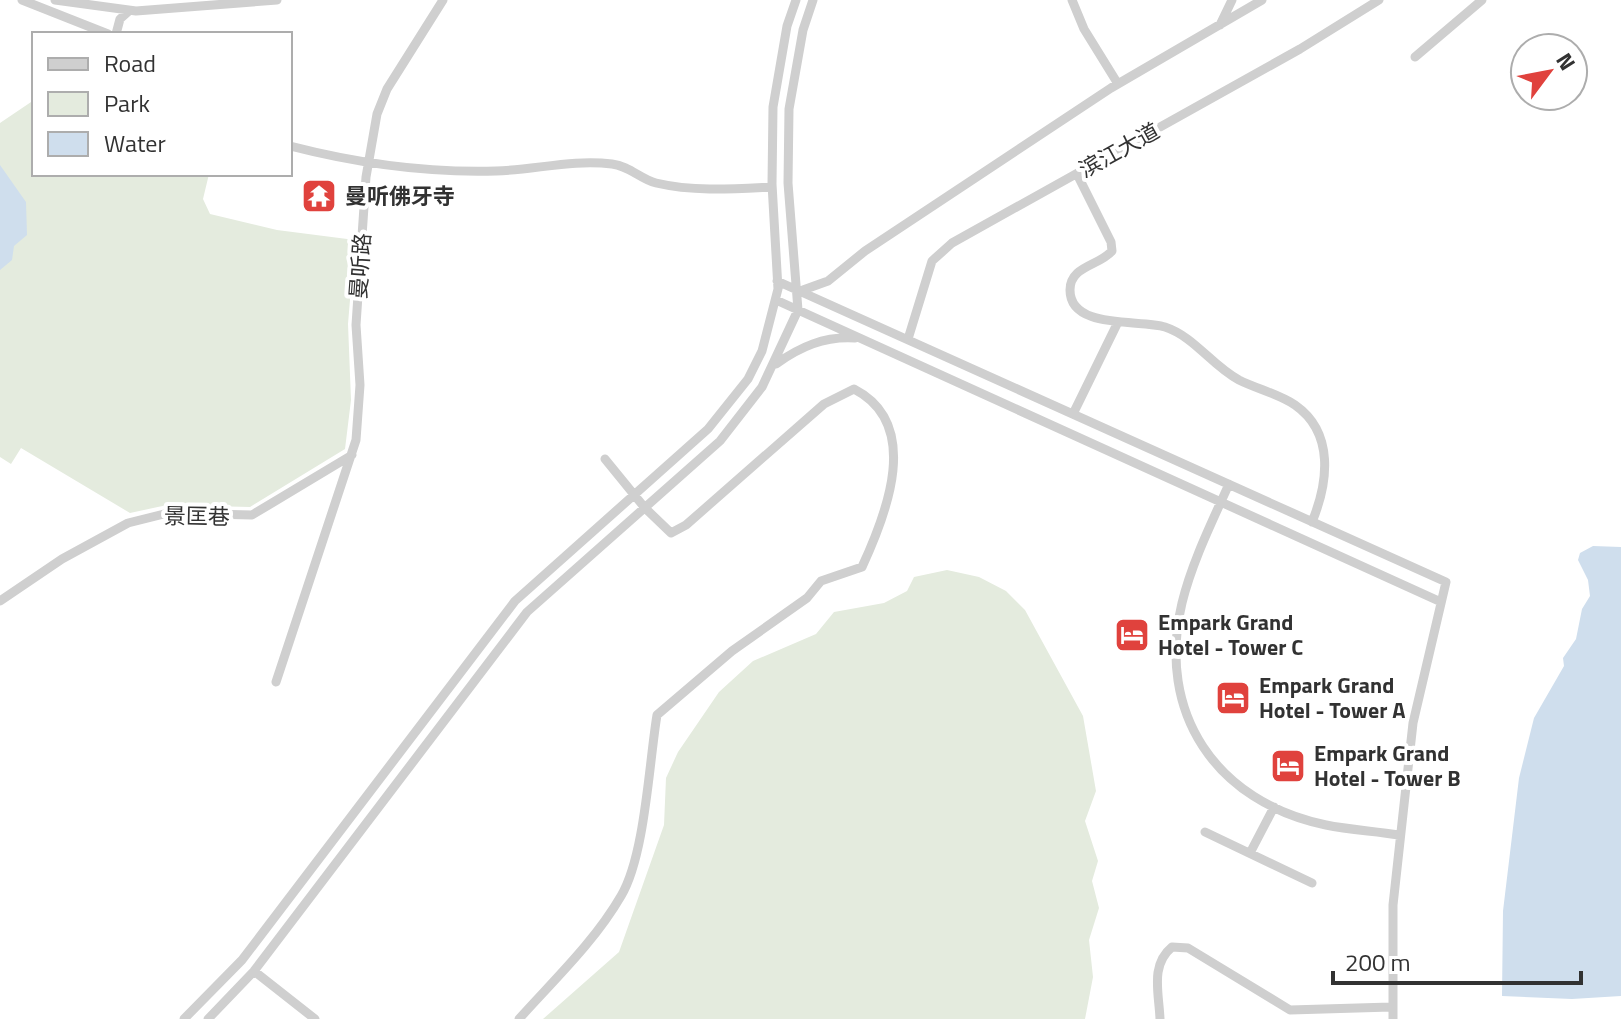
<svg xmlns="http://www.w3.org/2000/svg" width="1621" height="1019" font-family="'Titillium Web','Noto Sans SC',sans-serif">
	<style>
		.green { fill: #e4ebde }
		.water { fill: #cfdeed }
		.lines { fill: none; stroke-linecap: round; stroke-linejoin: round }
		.minor { stroke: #cfcfcf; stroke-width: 9 }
		.labels { text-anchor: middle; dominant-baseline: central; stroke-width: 8; stroke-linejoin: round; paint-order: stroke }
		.street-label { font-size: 22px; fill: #323232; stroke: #fff }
		.poi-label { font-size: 22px; font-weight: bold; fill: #323232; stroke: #fff; text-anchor: start }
	</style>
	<rect width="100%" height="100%" fill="#fff"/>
	<path class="green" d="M34,100v74h175l-6,25 7,15 67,16 78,10 -7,84 3,76 -6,49 -95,58 -83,-2 -37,8 -109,-65 -10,16 -11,-7v-334z
		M947,570l32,7 27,14 19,19 58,106 13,75 -11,30 13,40 -6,20 7,27 -10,32 4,37 -8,42h-542l76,-67 45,-127 2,-47 12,-26 41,-60 34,-31 63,-27 18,-22 50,-9 23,-12 7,-14z"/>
	<path class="water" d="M0,165l26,37 1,33 -13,11 -2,14 -12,10z
		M1593,546l28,1v449l-49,3 -70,-3 1,-85 16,-133 15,-60 30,-52 -1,-8 13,-19 6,-30 8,-13 -2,-16 -10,-20 2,-7z"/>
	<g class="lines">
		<path class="minor" d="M22,0l86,34
			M55,0l81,11 141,-11
			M1072,0l12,29 34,55
			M1220,25l12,-25
			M116,34l4,-15 9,-8
			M1415,57l67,-57
			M290,146c66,17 137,27 206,25 39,-1 76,-12 116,-7 18,2 28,15 44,19 39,9 77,6 116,4
			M1077,174l34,68 1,9c-13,15 -42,15 -42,39 0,40 70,29 95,37 30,10 46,38 74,53 18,9 40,14 56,25 40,28 33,78 17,117
			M777,281l669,301 -33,141 -20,182v114
			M803,290l25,-9 37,-30 246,-163 151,-88
			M776,300l665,302
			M908,339l24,-78 20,-18 348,-194 79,-49
			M776,364c24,-17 48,-28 79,-26
			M1073,414l45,-92
			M1229,484c-17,38 -37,78 -47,119 -26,110 34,199 144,222 24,5 49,6 73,10
			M0,601l62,-42 66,-36 40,-10 84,2 100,-60
			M276,682l80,-242 4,-55 -4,-60 10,-148 11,-63 10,-25 56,-89
			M1205,832l107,51
			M1250,853l24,-46
			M254,971l61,48
			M184,1019l58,-59 273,-359 193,-172 40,-50 14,-28 16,-62 -6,-105 1,-77 14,-81 9,-26
			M208,1019l46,-48 273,-359 193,-171 42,-54 36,-77 -10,-127 1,-74 14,-79 10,-30
			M519,1019c35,-39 76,-78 102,-123 24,-40 28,-133 36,-181l75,-64 75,-53 14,-17 41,-14c25,-54 60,-143 -8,-178l-30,15 -138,121 -15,8 -26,-25 -40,-49
			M1160,1019c-1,-26 -10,-54 12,-72l16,1 102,62 101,-3"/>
	</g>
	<defs>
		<g id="temple-square" transform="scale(1.8)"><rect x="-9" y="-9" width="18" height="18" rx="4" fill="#e0423d" stroke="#fff"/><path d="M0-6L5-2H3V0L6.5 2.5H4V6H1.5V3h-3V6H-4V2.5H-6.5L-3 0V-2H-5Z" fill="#fff"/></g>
		<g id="hotel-square" transform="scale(1.8)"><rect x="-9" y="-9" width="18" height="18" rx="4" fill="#e0423d" stroke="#fff"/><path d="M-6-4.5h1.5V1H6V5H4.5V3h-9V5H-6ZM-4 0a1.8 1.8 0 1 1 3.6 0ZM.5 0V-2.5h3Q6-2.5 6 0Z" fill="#fff"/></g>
	</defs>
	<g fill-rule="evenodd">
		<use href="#temple-square" x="319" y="196"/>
		<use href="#hotel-square" x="1132" y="635"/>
		<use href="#hotel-square" x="1233" y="698"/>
		<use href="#hotel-square" x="1288" y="766"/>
	</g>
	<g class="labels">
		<g class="street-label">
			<text transform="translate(1119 150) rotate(-29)">滨江大道</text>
			<text transform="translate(360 266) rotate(-86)">曼听路</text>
			<text transform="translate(197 516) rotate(1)">景匡巷</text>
		</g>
		<g class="poi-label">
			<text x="345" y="196">曼听佛牙寺</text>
			<text x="1158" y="622">Empark Grand<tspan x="1158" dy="25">Hotel - Tower C</tspan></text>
			<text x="1259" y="685">Empark Grand<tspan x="1259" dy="25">Hotel - Tower A</tspan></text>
			<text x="1314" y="753">Empark Grand<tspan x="1314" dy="25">Hotel - Tower B</tspan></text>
		</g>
	</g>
	<rect x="32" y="32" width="260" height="144" fill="#ffffff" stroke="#adadad" stroke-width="2"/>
	<rect x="48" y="58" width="40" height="12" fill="#cfcfcf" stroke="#adadad" stroke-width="2"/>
	<text x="104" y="72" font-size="24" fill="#323232">Road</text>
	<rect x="48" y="92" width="40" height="24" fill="#e4ebde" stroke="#adadad" stroke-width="2"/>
	<text x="104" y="112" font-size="24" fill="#323232">Park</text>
	<rect x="48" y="132" width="40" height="24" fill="#cfdeed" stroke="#adadad" stroke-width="2"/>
	<text x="104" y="152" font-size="24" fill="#323232">Water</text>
	<g transform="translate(1549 72) rotate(58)"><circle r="38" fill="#ffffff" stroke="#adadad" stroke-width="2"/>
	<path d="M0-6L14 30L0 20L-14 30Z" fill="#e0423d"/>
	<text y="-12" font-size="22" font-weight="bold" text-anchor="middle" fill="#323232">N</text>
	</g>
	<path d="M1333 971v12h248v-12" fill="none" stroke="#323232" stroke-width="4"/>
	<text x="1345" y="971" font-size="24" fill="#323232" stroke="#ffffff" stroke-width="6" paint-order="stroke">200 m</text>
</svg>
